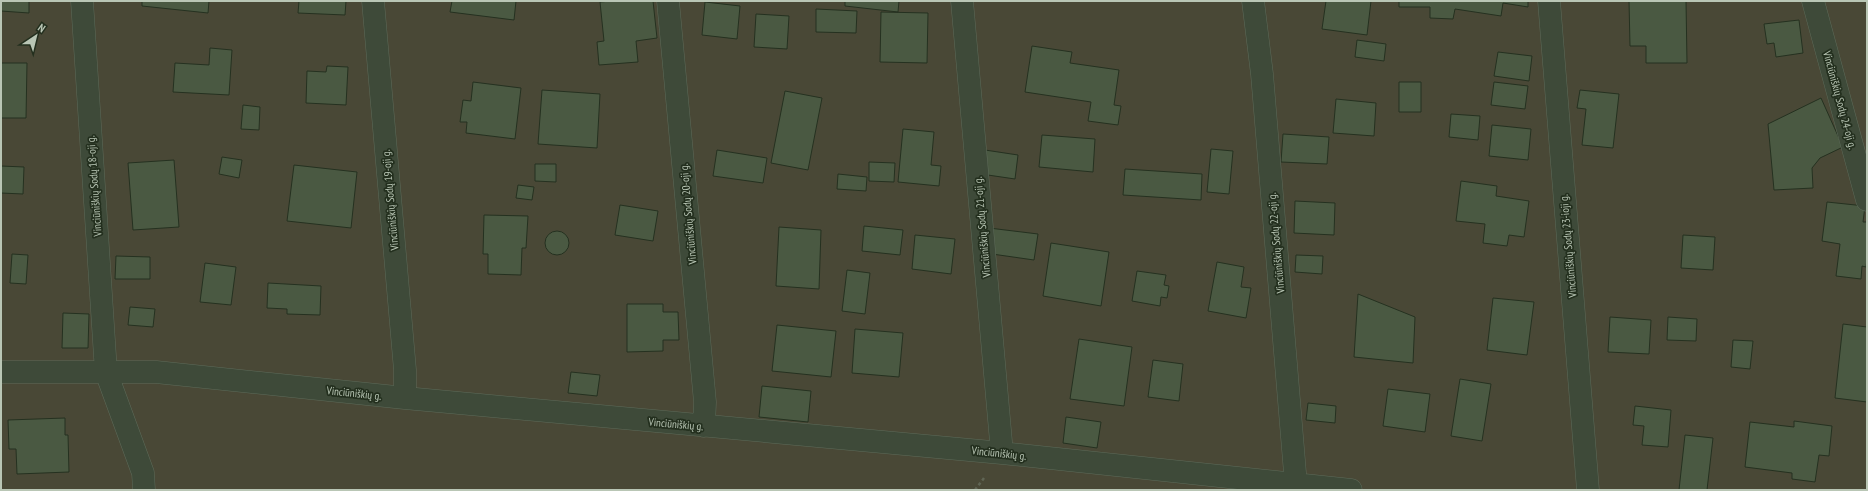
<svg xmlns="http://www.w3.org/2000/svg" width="1868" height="491" font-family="'PT Sans Narrow',sans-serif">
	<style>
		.green { fill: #494836 }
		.building { fill: #4a5942; stroke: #253120 }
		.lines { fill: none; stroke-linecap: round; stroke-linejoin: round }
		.minor-casing { stroke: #5e6b5a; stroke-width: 23 }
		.path { stroke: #606554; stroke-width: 2.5; stroke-dasharray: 3 3; stroke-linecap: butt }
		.minor { stroke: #3e4a39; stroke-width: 22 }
		.labels { text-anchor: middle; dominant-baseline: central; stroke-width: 3.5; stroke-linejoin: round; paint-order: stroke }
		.street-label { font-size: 11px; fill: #b9c6b5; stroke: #232f1e }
	</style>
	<rect width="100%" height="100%" fill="#2c3a26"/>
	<path class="green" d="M1,1h1866v489h-1866z"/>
	<path class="building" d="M1,1h28v12l-28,-2z
		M142,1h67l-1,12 -66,-7z
		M299,1h47l-1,14 -47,-2z
		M452,1h64l-2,19 -64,-8z
		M611,1h42l4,37 -21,3 2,21 -39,3 -2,-23 7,-1 -4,-39z
		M845,1h54l-1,11 -53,-6z
		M1326,1h45l-4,34 -45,-6z
		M1399,1h129v6l-25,-4 -2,13 -46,-7 -2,10 -23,-1v-11h-31z
		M1629,1h57l1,62h-41v-17h-16z
		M705,2l35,4 -3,33 -35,-4z
		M816,9l41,2 -1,22 -40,-1z
		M881,12l47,1 -1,50 -47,-1z
		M756,14l33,2 -2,33 -33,-2z
		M1799,20l4,33 -27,4 -2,-14 -7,1 -3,-20z
		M1357,40l29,4 -2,17 -29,-4z
		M1032,46l40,6 -2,11 49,7 -5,35 7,1 -3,19 -30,-4 3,-19 -66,-10z
		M210,48l22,2 -3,45 -56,-3 2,-29 34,2z
		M1498,52l34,4 -3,25 -35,-5z
		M1,63h26l-1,55h-25z
		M327,66l21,1 -2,38 -40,-2 1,-32 19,1z
		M473,82l48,6 -6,51 -49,-6 1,-11h-7l3,-22 8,1z
		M1399,82h22v30h-22z
		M1494,82l34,4 -3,23 -34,-4z
		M542,90l58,4 -3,54 -59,-4z
		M1580,90l39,4 -6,54 -31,-3 4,-36 -9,-1z
		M785,91l37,7 -14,72 -37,-7z
		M1821,98l22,49 -23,11 -8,10 1,20 -39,2 -6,-66z
		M1336,99l40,4 -2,33 -41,-3z
		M243,105l17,2 -1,23 -18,-1z
		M1451,114l29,2 -2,24 -29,-3z
		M1492,125l39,4 -3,31 -39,-4z
		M903,129l31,3 -3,33 10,1 -2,20 -41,-4z
		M1283,134l46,3 -2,27 -46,-2z
		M1042,135l53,4 -2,33 -54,-5z
		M1211,149l22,2 -4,43 -22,-2z
		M717,150l50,8 -4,25 -50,-7z
		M985,150l33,5 -3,24 -34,-5z
		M222,157l20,3 -3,18 -20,-4z
		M174,160l5,67 -46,3 -5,-67z
		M869,162l26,1 -1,19 -25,-1z
		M535,164h21v18l-21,-1z
		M294,165l63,7 -6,56 -64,-7z
		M1,166l23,1 -1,27 -22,-1z
		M1125,169l77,5 -1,26 -78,-5z
		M838,174l29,3 -1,14 -29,-2z
		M1461,181l36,5 -1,10 33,5 -5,36 -15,-2 -2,11 -24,-3 2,-19 -29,-3z
		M518,185l16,2 -2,13 -16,-2z
		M1295,201l40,2 -1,32 -40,-2z
		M1827,202l38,4 -2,16h4v37l-1,8 -4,-1 -1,13 -25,-3 4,-32 -18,-3z
		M620,205l38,6 -5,30 -38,-6z
		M484,215l44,1 -2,32h-4l-1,27 -33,-1v-20h-5z
		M864,226l39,4 -3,25 -38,-4z
		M779,227l42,3 -2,59 -43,-3z
		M989,228l49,6 -4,26 -42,-6z
		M545 243a12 12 0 1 1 24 0a12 12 0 1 1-24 0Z
		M915,235l40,4 -4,35 -39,-5z
		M1683,235l32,2 -2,33 -32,-2z
		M1051,243l58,9 -8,54 -58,-10z
		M12,254l16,1 -2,29 -16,-1z
		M1296,255l27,1 -1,18 -27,-2z
		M116,256l34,1v22h-35z
		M1217,262l27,5 -3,20 10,1 -5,30 -38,-7z
		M205,263l31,4 -5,38 -31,-3z
		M847,270l23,3 -5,41 -23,-3z
		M1137,271l29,4 -2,10 5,1 -2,12 -6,-1 -1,9 -28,-5z
		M268,283l53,3 -1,29 -33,-1v-5l-20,-1z
		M1358,294l57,23 -2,46 -59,-6z
		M1493,298l41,4 -7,53 -40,-5z
		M627,304h36v8h15l1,28h-16v11l-36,1z
		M130,307l25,2 -2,18 -25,-2z
		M63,313l26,1 -1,34h-26z
		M1610,317l41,3 -2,34 -41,-2z
		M1668,317l29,2 -1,22 -29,-1z
		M1843,324l24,3v75l-32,-4z
		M777,325l59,6 -5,46 -59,-6z
		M855,329l48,4 -4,44 -47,-4z
		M1079,339l53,8 -8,59 -54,-7z
		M1733,340l20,1 -3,28 -19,-2z
		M1153,360l30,4 -4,37 -31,-4z
		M571,372l29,3 -3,21 -29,-3z
		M1460,379l31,5 -9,57 -31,-5z
		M762,386l49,5 -3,31 -49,-5z
		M1388,389l42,5 -5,38 -42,-6z
		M1308,403l28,3 -1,17 -29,-3z
		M1635,406l36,4 -3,37 -26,-2 2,-19 -11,-1z
		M1066,417l35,5 -4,26 -34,-5z
		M65,418v17h3l1,37 -52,2 -1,-25h-7l-1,-29z
		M1794,421l38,5 -3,30 -10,-1 -4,27 -23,-3v-6l-47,-6 5,-45 44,5z
		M1685,435l28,3 -6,52h-28z"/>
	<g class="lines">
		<g class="minor-casing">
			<path id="minor" d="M82,1l24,371 37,101 1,17
				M373,1l32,369v28
				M668,1l37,401 -1,24
				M962,1l40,452
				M1253,1l9,73 34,411
				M1549,1l39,489
				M1813,1l54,199
				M1,372h155l249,26 597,55 349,37"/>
		</g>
		<path class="path" d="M975,490l9,-12"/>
		<use href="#minor" class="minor"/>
	</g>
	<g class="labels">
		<g class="street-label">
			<text transform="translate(1840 100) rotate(75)">Vinciūniškių Sodų 24-oji g.</text>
			<text transform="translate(94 186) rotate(-94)">Vinciūniškių Sodų 18-oji g.</text>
			<text transform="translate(390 200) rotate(-95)">Vinciūniškių Sodų 19-oji g.</text>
			<text transform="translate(688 214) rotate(-95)">Vinciūniškių Sodų 20-oji g.</text>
			<text transform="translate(982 227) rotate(-95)">Vinciūniškių Sodų 21-oji g.</text>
			<text transform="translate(1276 243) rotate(-95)">Vinciūniškių Sodų 22-oji g.</text>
			<text transform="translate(1568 246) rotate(-95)">Vinciūniškių Sodų 23-ioji g.</text>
			<text transform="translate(354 393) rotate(6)">Vinciūniškių g.</text>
			<text transform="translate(676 424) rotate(5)">Vinciūniškių g.</text>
			<text transform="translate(999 453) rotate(6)">Vinciūniškių g.</text>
		</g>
	</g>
	<rect width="1868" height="491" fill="none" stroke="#b9c6b5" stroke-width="4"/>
	<g transform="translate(36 36) rotate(35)" stroke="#232f1e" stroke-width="3" paint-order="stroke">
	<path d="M0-3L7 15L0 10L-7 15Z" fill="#b9c6b5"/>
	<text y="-6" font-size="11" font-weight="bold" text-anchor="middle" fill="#b9c6b5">N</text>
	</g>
</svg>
